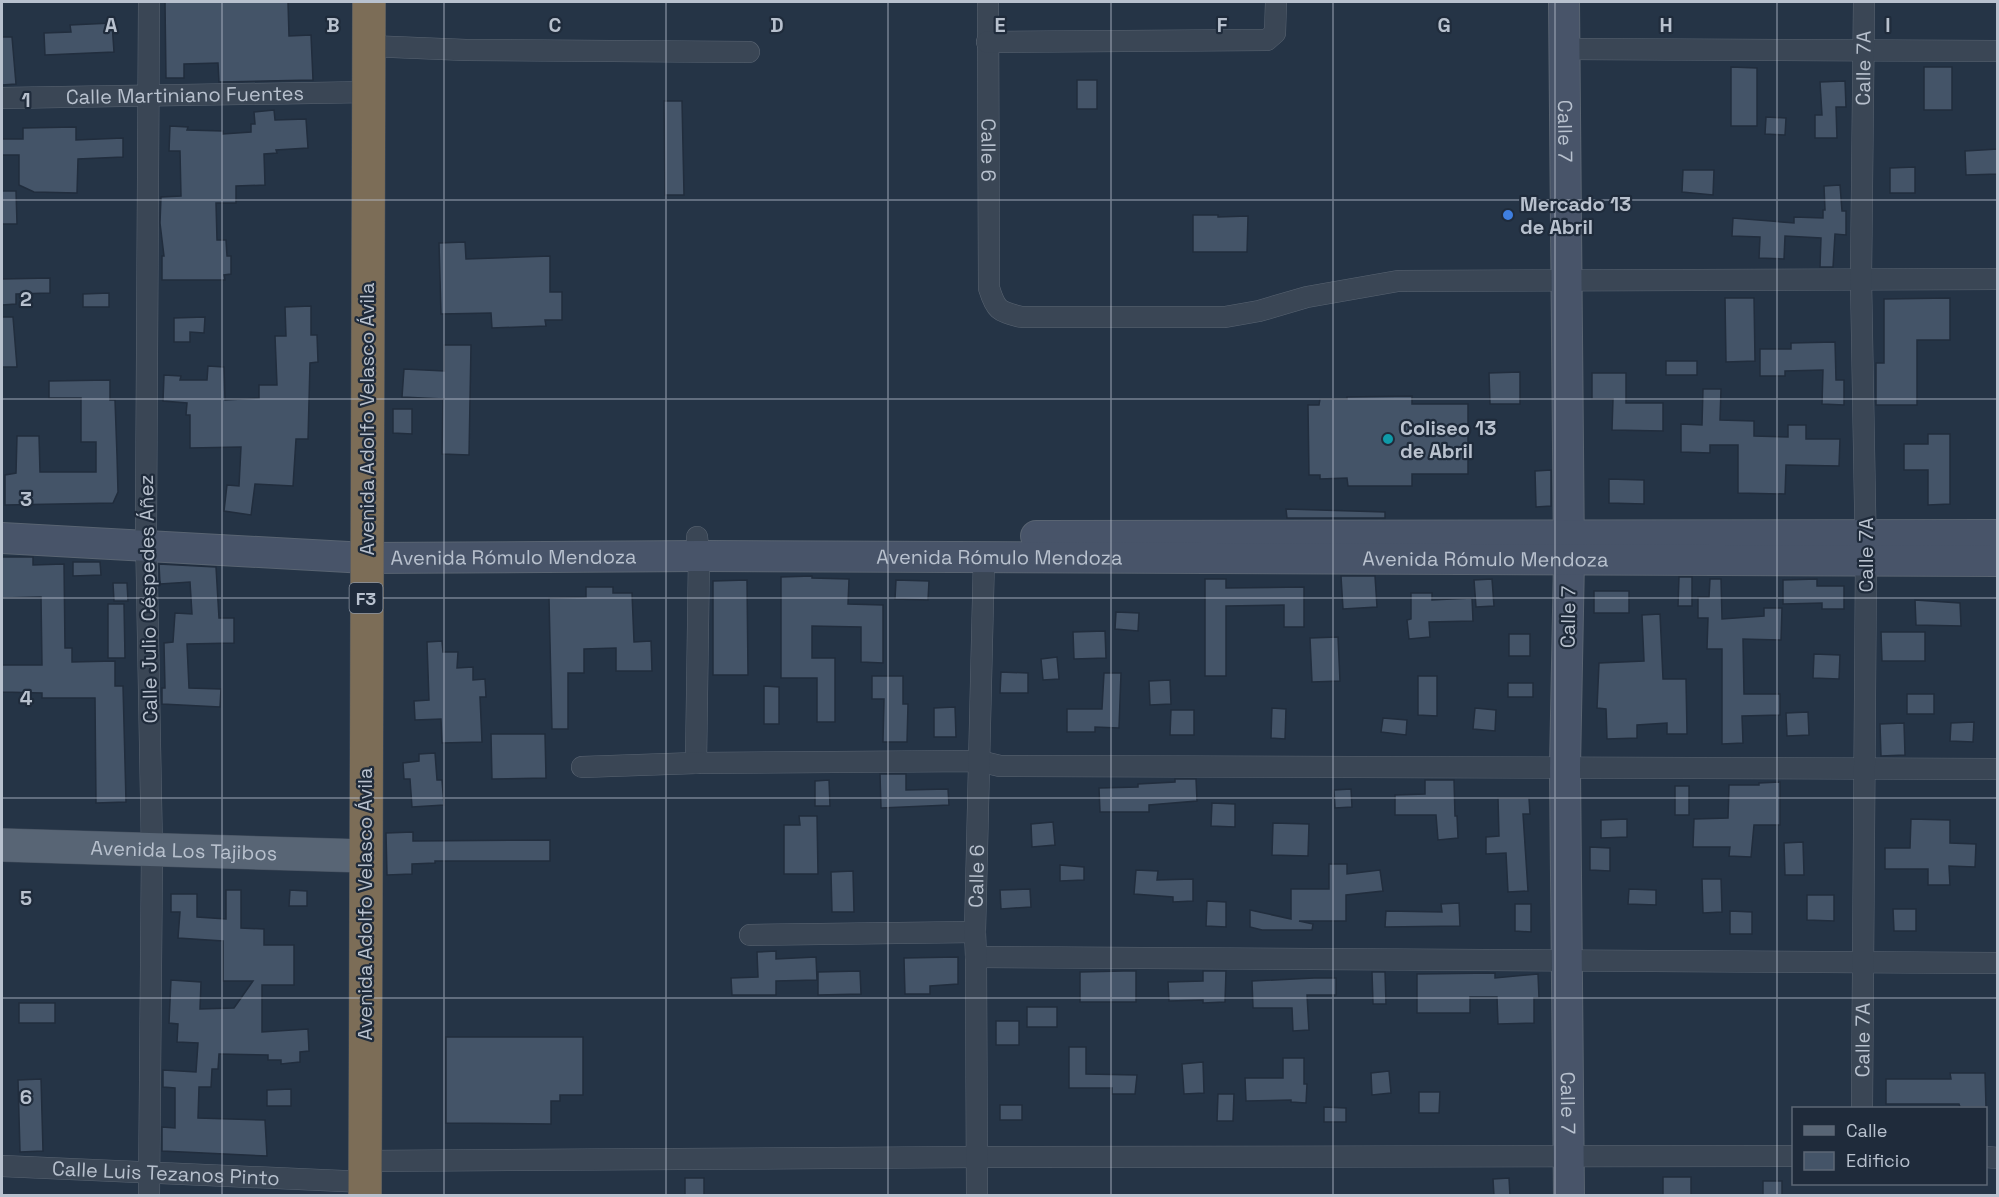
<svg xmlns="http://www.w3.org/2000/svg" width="1999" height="1197" font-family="'Space Grotesk',sans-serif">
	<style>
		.building { fill: #445468; stroke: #212d3d; stroke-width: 1.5 }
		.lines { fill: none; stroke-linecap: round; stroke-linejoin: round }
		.street-casing { stroke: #596472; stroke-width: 22 }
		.secondary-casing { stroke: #596472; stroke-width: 32 }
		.primary-casing { stroke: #444f5e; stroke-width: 34 }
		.highway-casing { stroke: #455160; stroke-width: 34 }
		.street { stroke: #3a4655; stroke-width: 21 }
		.secondary { stroke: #485469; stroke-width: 30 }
		.primary { stroke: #586575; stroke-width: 33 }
		.highway { stroke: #7c6d57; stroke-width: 33 }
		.grid { fill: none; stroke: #b8c1ce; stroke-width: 1.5; stroke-opacity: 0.55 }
		.shop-dot { fill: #3f7fe0; stroke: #1f2b3b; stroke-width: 2 }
		.culture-dot { fill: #0f9aa8; stroke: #1f2b3b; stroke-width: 2 }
		.labels { text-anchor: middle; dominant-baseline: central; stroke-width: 4.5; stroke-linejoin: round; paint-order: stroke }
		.shield { fill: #1f2b3b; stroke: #8a94a2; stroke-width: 1.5 }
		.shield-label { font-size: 18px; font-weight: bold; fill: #b8c1ce }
		.street-label { font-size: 20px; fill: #b8c1ce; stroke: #1f2b3b }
		.poi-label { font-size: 20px; font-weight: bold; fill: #b8c1ce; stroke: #1f2b3b; text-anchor: start }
		.grid-label { font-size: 20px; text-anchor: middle; font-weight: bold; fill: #b8c1ce; stroke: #1f2b3b; stroke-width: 4.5; stroke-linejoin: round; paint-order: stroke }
	</style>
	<rect width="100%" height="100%" fill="#253446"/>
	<path class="building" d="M165,2h123l1,34 22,-1 2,45 -94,2 -1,-19 -34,1v14h-18z
		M112,23l2,29 -69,3 -1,-22 27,-1 -1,-7z
		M2,37h10l4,47 -14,1z
		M1731,67l26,1v58h-26z
		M1924,67h28v43h-28z
		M1077,80h20v29h-20z
		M1845,81l1,26h-10l1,31h-22v-23h7l-2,-33z
		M664,101h18l2,94h-19z
		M274,110l1,10 31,-1 2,29 -32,2 1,3 -13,1 1,31 -29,1v17h-20l1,37h9l1,16h4v18l-7,1 1,5h-63v-24h2l-4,-33 1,-26 20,-1 -1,-45h-11l1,-25 18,1 -1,3 36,1v3l28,-2v-8h4l-1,-12z
		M1766,117l20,1 -1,17 -20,-1z
		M76,127v13l47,-2v19l-45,2 -1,34 -43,-1 -15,-7v-30h-17v-16h21v-11z
		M1998,149v25l-32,1 -1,-24z
		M1915,167v26h-25v-25z
		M1683,170h31l-1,25 -31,-3z
		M1840,185l2,26h4v24l-11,-1 -2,33h-13l1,-29 -36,-2 -1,23 -25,-1 1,-21 -28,-1 1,-18 61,5v-6l29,1v-8h2l-1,-24z
		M2,191h14l1,33h-15z
		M1193,215h25v2l30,-1 -1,36h-54z
		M465,242l1,17 84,-3v36h12v28h-17l1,6 -54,2 -1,-15 -50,1 -2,-71z
		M50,278v15l-34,1v10l-14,1v-26z
		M109,293v14h-26v-13z
		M1725,298h29l1,63 -29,1z
		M1950,298v42h-33v65h-41v-42h8v-64z
		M311,306v29h6l1,27 -8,1 -2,76h-12l-3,47 -38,-2 -4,31 -27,-4 3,-26 12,1 2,-39 -51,1v-33h-4l1,-12 -24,-2 1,-26 17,1 -1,4h27l1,-14 16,1 1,33 34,-2v-13h18l-2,-49h11l-1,-29z
		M2,317h11l4,50h-15z
		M205,317l-1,16 -14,-1v10h-16v-24z
		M1835,342l1,38h8v25l-22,-1 1,-34 -38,1v5h-25v-27h31v-6z
		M444,345h27l-2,110 -27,-1 1,-55 -41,-2 2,-28 40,2z
		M1666,361h31v14h-31z
		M1520,372v32h-30l-1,-31z
		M1592,373h34v30h37v28l-51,-1 1,-31h-21z
		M110,380v20h5l2,56 1,36 -5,11 -108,2v-30l11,-2 1,-37h22l1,36h56v-30h-15v-44h-32v-17z
		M1703,389h18l-1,31 34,1v15l34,1v-12h18v14h34l-1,27 -53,-1 -1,29 -47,-1v-48h-28v8l-29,-1v-28l21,1z
		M1412,396v8h56v70h-56v12h-64l-1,-8 -27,1v-4h-11l-1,-70h11l1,-6h27v-2z
		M393,409h19v25l-19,-1z
		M1928,434h22v70l-22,1v-35h-24v-26h24z
		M1551,470v36l-15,1 -1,-36z
		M1609,479l35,1v24l-35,-1z
		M1286,509l99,3v6h-98z
		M2,557h31v8l31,-1 1,84h7v14l43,-1v25h8l3,116 -30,1 -1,-105h-53v-5l-40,-1v-27h40l-1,-68 -39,1z
		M73,562h27l1,13 -28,1z
		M159,564l57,3 3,51h15v25l-47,1 2,44 32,1 -1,18 -58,-3v-16h3l-1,-45 9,-1 2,-29 17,1 -2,-32 -30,2z
		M812,576v2l37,1 -1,25 35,1v58l-22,-1v-35l-49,-1v32h23v64h-18v-44h-36v-101z
		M1341,576h34l2,31 -34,2z
		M1679,577h13v29h-14z
		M1205,579h21v9l78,-1v40h-20v-22l-58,1v70h-21z
		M1492,579l2,27 -18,1 -2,-27z
		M1710,579h11l1,40 42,-3v-8h18l-1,32 -38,-1 1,55h36v21l-38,1 1,27 -21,1v-95h-15l1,-31h-10v-21h11z
		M1817,579v7h27v23h-22v-6l-39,1v-24z
		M747,580l1,95h-35v-94z
		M896,580l33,1 -1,19 -33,-1z
		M113,583h14l1,18h-14z
		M586,587h27v6h19l2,49 17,-1 1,30h-36v-23l-32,1v24h-16v56h-16l-3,-131 37,-1z
		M1594,591h35v22h-35z
		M1411,593h21v7l40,-2 1,23 -44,1 1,15 -21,2 -2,-19 4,-1z
		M1915,600l45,3 1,23 -45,-1z
		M108,604h16l1,54h-17z
		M1116,612l23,1 -1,18 -23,-2z
		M1660,614l3,65h23l1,55h-20v-11l-30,2v13l-30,1 -1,-30 -9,-1 2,-45 45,-2 -2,-46z
		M1105,631l1,27 -32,1 -1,-27z
		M1881,632h44v29h-43z
		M1509,634h21v22h-21z
		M1338,637l2,44 -28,1 -2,-44z
		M442,641l1,11h15l-1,16 16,-1v13l12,-1 1,18h-6l2,45 -40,1 -1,-24 -26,1 -1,-19 15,-1 -2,-58z
		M1814,654l26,1 -1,24 -26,-1z
		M1057,657l2,22 -16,1 -2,-21z
		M1001,672l27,1v20h-28z
		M1104,673h17l-2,55 -24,-1v5h-28v-23h35z
		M872,676h31v28h5l-1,38h-24l1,-43h-12z
		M1418,676h19v40l-19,-1z
		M1170,680l1,24 -21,1 -1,-24z
		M1508,683h25v14h-25z
		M764,686l15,1v37h-15z
		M1907,694h27v20h-27z
		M955,707l1,30h-22v-29z
		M1272,708l14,1 -1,30 -14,-1z
		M1475,708l21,2 -1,21 -22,-2z
		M1171,710h23v25h-24z
		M1808,712l1,23 -22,1 -1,-23z
		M1383,718l24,2 -1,15 -25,-3z
		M1974,722l-1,20 -23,-1 1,-18z
		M1904,723l1,32 -24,1 -1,-32z
		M491,734h54l1,44 -54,1z
		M435,753l2,27h5l2,25 -32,2 -2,-28h-6l-1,-16 16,-2v-7z
		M880,774h26v16l42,-1 1,16 -68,3z
		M1175,779h21l1,22 -48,4v7h-49l-1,-24 39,-1v-3l37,-2z
		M829,780l1,26h-15v-25z
		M1425,780h29l1,36h2l1,22 -20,2 -2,-25h-41v-20l30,-1z
		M1780,782v43h-26l-3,32 -22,-1 1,-9h-37l1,-28 34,-1 1,-33h30v-2z
		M1675,786h14v29h-14z
		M1351,789l1,18 -17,1 -1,-18z
		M1498,798h31l1,16h-7l5,77 -20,1 -2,-39 -20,1v-17l13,-1z
		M1212,803l23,1v23l-24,-1z
		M799,816h18l1,58h-34v-49h16z
		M1627,819v18l-26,1v-18z
		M1911,819l39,1v23l26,1 -1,23 -26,-1 1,19h-22v-16h-43v-21h25z
		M1053,822l2,23 -23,2 -1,-23z
		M1273,823l36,1 -1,32 -36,-1z
		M413,832v9l137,-1v21h-115v2l-23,1v10l-25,1 -1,-42z
		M1803,842l1,33h-19l-1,-32z
		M1590,847l20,1v23l-20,-1z
		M1329,864h18v10l33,-4 3,21 -37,4v26h-47l14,3 -1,6h-50l-12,-3v-17l41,9v-30h38z
		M1060,865l24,2v13l-24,1z
		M1136,870l22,1 -1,9 36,-1v22l-20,1v-5l-39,-3z
		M853,871l1,41h-22l-1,-40z
		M1702,879h19l1,33 -19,1z
		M1030,889l1,18 -30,2 -1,-19z
		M1629,889l27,1v15l-28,-1z
		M226,890h15v38l23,1v16h30v40h-32v47l46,-3 1,22 -9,1v10l-19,2v-4h-13v-5l-49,-1 -1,15h-6l-1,18h-12l-1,31 67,2 2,36 -105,-5v-24l13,1v-40l-12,-1v-17l33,2 2,-29 -21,-1 1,-18 -9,-1 2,-43 30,2 -1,27 34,-1 19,-27h-30v-40l-45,-3 2,-26h-9v-18h26v23l29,2z
		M290,890l17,1v15h-18z
		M1807,895h27v26l-27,-1z
		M1207,901l19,1v25l-20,-1z
		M1459,903l1,23 -75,1 1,-16 56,1 -1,-8z
		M1515,904h16v28l-16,-1z
		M1893,909h23v22h-22z
		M1730,911l22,1v22h-22z
		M776,951v8l40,-2 1,23 -41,1v14h-44l-1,-17 27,-1 -1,-25z
		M958,957v27l-28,2v8h-25l-1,-36z
		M860,971l1,23 -43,1v-23z
		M1123,971h13v31h-56v-30z
		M1203,971h23l-1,31 -22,1v-3l-34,1 -1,-19 35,-1z
		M1372,972h13l1,32h-13z
		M1495,973v5l43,-4 1,24h-5v25l-36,1 -1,-27h-27v16h-53v-39z
		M1314,978h22v17h-29l2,35 -16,1 -1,-23h-39l-1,-27z
		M19,1003h36v20h-36z
		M1027,1007h30v20h-30z
		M996,1021h23v24h-23z
		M446,1037h137v58h-23v6h-9v23l-105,-1z
		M1069,1047h17v27l51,1 -2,19h-23v-6h-43z
		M1283,1058h21v26h3l-1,19 -15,-1v-2l-45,1 -1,-23h38z
		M1203,1062l1,31 -20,1 -2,-30z
		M1389,1071l2,22 -19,2 -1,-22z
		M1950,1073h35l1,34h-26l-1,-3h-73v-25h65z
		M41,1079l2,72 -23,1 -2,-72z
		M291,1089v17h-24v-16z
		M1419,1092h21l-1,21h-20z
		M1218,1094h16l-1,27h-16z
		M1000,1105h22v15h-22z
		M1324,1107l22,1v14h-22z
		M1663,1177h28v19h-28z
		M685,1178h19v18h-19z
		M1509,1178l1,18h-16l-1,-17z
		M1763,1181h19v15h-19z"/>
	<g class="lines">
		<g class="street-casing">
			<g id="street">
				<path id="s1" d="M988,2l1,286c7,23 10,23 32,29h204l34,-6 48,-14 91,-16 600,-2"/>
				<path d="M987,42l280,-2 8,-7 1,-31"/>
				<path d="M369,46l97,4 283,2"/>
				<path d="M1564,49l434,2"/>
				<path id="s2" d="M2,98l367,-6"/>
				<path d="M696,763l3,-207 -2,-19"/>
				<path d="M582,767l114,-4 283,-2 21,5 998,3"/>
				<path d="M750,935l225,-3"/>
				<path d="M976,957l1022,6"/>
				<path id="s3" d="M1862,1108l4,-548 -5,-281 3,-277"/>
				<path d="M1986,1157l12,1"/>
				<path d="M365,1161l613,-4 816,-1"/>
				<path id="s4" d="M2,1166l363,16"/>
				<path d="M149,1196l3,-345 -6,-321 3,-528"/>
				<path id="s5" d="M977,1196l-1,-239 -1,-25 9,-375"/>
			</g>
		</g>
		<g class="secondary-casing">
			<g id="secondary">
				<path id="s6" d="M1564,2l5,557 -4,209 4,428"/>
				<path d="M1036,536l962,-1"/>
				<path id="s7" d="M2,538l364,20 333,-2 1299,5"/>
			</g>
		</g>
		<g class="primary-casing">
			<g id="primary">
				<path id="s8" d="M2,845l363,11"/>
			</g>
		</g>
		<g class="highway-casing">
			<path id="highway" d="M365,1196l4,-1194"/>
		</g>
		<use href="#street" class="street"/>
		<use href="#secondary" class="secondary"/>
		<use href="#primary" class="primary"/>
		<use href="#highway" class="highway"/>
	</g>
	<path class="grid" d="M222,2v1194M444,2v1194M666,2v1194M888,2v1194M1111,2v1194M1333,2v1194M1555,2v1194M1777,2v1194M2,200h1996M2,399h1996M2,598h1996M2,798h1996M2,998h1996"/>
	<circle class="shop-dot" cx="1508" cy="215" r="6"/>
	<circle class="culture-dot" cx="1388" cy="439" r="6"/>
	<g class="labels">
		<rect class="shield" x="349.5" y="583" width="33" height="30" rx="4.5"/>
		<g class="shield-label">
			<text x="366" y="598">F3</text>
		</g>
		<g class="street-label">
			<text stroke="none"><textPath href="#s3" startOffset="1040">Calle 7A</textPath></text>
			<text stroke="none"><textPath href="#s2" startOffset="183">Calle Martiniano Fuentes</textPath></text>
			<text stroke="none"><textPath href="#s6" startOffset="129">Calle 7</textPath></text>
			<text stroke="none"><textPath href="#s1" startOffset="148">Calle 6</textPath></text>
			<text transform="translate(367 419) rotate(-90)">Avenida Adolfo Velasco Ávila</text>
			<text transform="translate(1866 555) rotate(-90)">Calle 7A</text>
			<text stroke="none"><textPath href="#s7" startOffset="512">Avenida Rómulo Mendoza</textPath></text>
			<text stroke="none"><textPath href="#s7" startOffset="998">Avenida Rómulo Mendoza</textPath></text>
			<text stroke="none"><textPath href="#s7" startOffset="1484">Avenida Rómulo Mendoza</textPath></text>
			<text transform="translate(148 599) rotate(-91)">Calle Julio Céspedes Áñez</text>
			<text transform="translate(1568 617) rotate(-89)">Calle 7</text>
			<text stroke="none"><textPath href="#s8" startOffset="182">Avenida Los Tajibos</textPath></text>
			<text stroke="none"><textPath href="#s5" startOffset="320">Calle 6</textPath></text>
			<text transform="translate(365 904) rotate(-90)">Avenida Adolfo Velasco Ávila</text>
			<text stroke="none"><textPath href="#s3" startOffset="68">Calle 7A</textPath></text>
			<text stroke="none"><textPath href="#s6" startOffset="1101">Calle 7</textPath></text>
			<text stroke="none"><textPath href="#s4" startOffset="164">Calle Luis Tezanos Pinto</textPath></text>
		</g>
		<g class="poi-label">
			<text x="1520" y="204">Mercado 13<tspan x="1520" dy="23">de Abril</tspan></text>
			<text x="1400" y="428">Coliseo 13<tspan x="1400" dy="23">de Abril</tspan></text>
		</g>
	</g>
	<g class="grid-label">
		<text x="111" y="32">A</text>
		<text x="333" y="32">B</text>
		<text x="555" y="32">C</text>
		<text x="777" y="32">D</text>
		<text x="1000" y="32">E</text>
		<text x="1222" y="32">F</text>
		<text x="1444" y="32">G</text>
		<text x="1666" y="32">H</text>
		<text x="1888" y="32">I</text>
		<text x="26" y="107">1</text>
		<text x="26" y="306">2</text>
		<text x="26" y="506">3</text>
		<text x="26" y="705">4</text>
		<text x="26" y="905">5</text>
		<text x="26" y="1104">6</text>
	</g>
	<rect width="1999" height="1197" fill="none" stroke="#b8c1ce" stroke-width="6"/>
	<rect x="1792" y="1107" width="195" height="78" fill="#1f2b3b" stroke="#5c6776" stroke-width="1.5"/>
	<rect x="1804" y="1126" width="30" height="9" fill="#586575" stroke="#5c6776" stroke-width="1.5"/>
	<text x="1846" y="1137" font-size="18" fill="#b8c1ce">Calle</text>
	<rect x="1804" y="1152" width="30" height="18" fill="#445468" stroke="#5c6776" stroke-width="1.5"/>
	<text x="1846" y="1167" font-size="18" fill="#b8c1ce">Edificio</text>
</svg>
